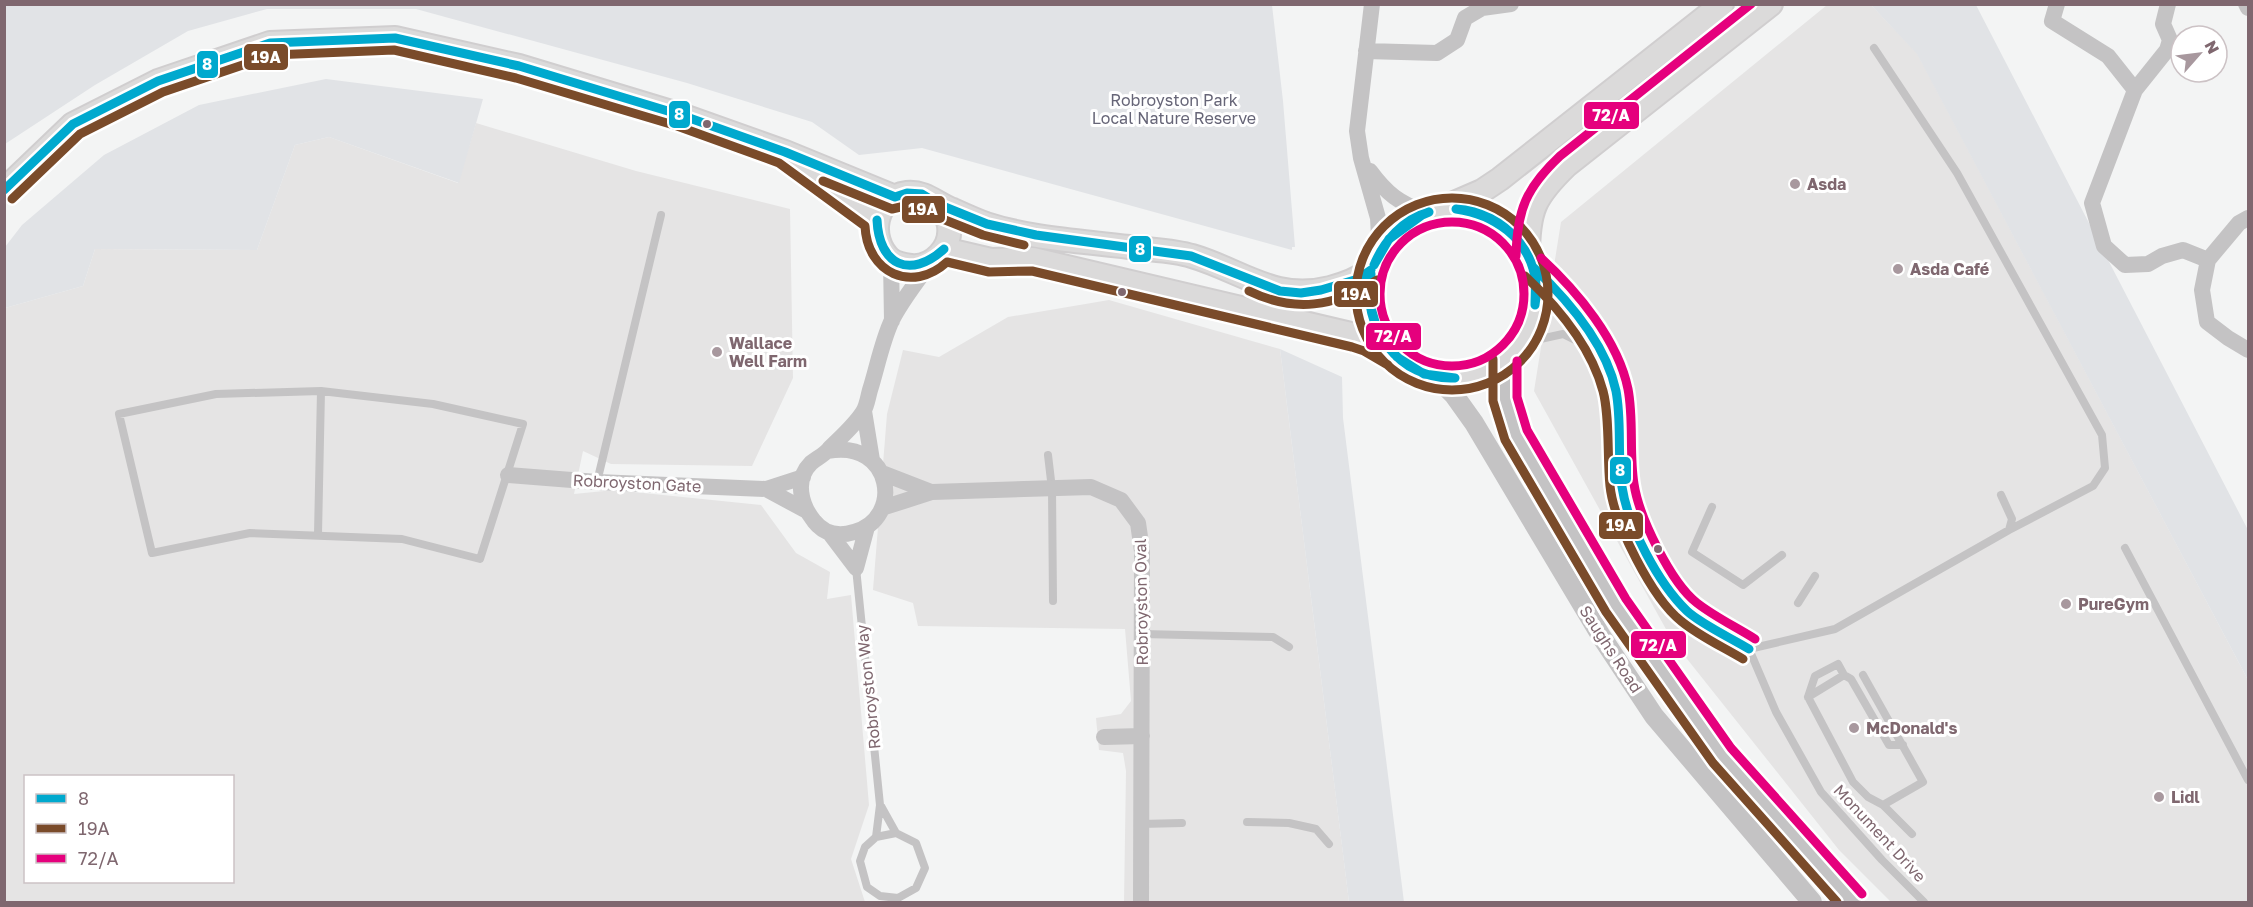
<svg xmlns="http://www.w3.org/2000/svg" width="2253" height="907" font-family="'Golos Text',sans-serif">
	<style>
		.built { fill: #e5e4e4; fill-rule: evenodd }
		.green { fill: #e1e3e6 }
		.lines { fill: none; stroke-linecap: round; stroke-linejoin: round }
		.secondary-casing { stroke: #d0cecf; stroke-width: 26 }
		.service { stroke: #c4c3c4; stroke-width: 8 }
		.minor { stroke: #c4c3c4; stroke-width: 16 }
		.tertiary { stroke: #c4c3c4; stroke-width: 20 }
		.secondary { stroke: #dbdada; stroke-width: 22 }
		.bus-1-casing { stroke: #fff; stroke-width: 14 }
		.bus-2-casing { stroke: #fff; stroke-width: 14 }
		.bus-3-casing { stroke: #fff; stroke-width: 14 }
		.bus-1 { stroke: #00a9ce; stroke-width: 9 }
		.bus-2 { stroke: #7a4b2a; stroke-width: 9 }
		.bus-3 { stroke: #e5007d; stroke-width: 9 }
		.bus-dot { fill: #7f676f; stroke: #fff; stroke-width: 2 }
		.poi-dot { fill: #a8989e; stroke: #fff; stroke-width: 2 }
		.labels { text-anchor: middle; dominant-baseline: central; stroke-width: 6; stroke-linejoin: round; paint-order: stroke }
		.park-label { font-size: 16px; fill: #666577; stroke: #fff }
		.poi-label { font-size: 16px; font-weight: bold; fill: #7f676f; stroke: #fff; text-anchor: start }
		.street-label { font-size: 16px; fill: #7f676f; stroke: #fff }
		.line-badge { stroke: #fff; stroke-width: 2 }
		.badge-label { font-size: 16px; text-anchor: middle; font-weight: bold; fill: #fff }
	</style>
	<rect width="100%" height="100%" fill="#f3f4f4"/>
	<path class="built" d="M1827,5h44l46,48 331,627v222h-357l-52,-52 -167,-210 -138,-249 27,-169z
		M476,123l160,48 154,38 3,169 -41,88 -141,-2 -28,-13 -9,43 40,-4 147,15 35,48 34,19 -3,27 24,-4 18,210 -18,54 14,43h-860v-594l78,-22 12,-37 162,1 38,-105 34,-8 129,46zM26,776h206v106h-206z
		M1109,300l171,49 69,553h-225l2,-131 -3,-18 -24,-3 -3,-32 25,-4 10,-13 -6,-72 -207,-3 -5,-23 -40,-13 14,-176 16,-64 36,7 69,-40z"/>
	<path class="green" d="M5,4l1267,1 11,96 12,146h-3v3l-370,-102 -63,7 -47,-33 -125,-39 -271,-74h-149l-79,22 -93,54 -90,59z
		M1871,5h105l272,525v150l-331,-626z
		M326,79l157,20 -24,84 -130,-46 -34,8 -38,105 -162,-1 -12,37 -78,22v-61l17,-22 82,-70 95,-50z
		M1280,349l62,28 1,41 61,484h-55z"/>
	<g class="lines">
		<g class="secondary-casing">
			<path id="secondary" d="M813,173l64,47
				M4,190l69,-66 85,-43 112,-38 125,-5 124,28 162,49 104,37 110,45
				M940,205c4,7 8,13 9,21 3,21 -16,42 -38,40 -7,-1 -15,-2 -21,-7 -22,-20 -16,-62 17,-66 18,-2 30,11 46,17 11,5 22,10 33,14 46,15 96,17 143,23 21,3 44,3 63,9 51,15 82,46 138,32 16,-4 28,-9 41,-18
				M1445,207l37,-16 18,-12 222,-175
				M1368 294a84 84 0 1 1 168 0a84 84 0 1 1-168 0Z
				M944,249l47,11 42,-1 322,76 14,5 21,12
				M1528,256c0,-46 6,-59 39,-91l204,-161"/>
		</g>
		<path class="service" d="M1874,48l83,125 145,262 3,33 -12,18 -84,44
			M1533,267l15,14 40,48 22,43 6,20 6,95 12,41 21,40 33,44 61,37 27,63 45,80 61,68 42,42
			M1513,352l18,-11 32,-7 36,18
			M321,391l112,13 90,20 -43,135 -78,-20 -152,-6 -98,20 -33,-139 97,-20z
			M1048,455l4,34 1,112
			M597,482l64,-267
			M1712,507l-20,45 51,33 39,-30
			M318,534l3,-143
			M2125,548l123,232
			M856,568l24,237 -4,32
			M1798,603l17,-27
			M1142,634l131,3 16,10
			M1749,649l86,-20 174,-99 3,-11 -11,-24
			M1863,675l60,107 -40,23
			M1808,697l7,-21 23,-12 6,11
			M1903,745h-14l-38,-66 -7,-4 -36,22 45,85 15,15 15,8 29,29
			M881,806l15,27 20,10 9,25 -9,20 -18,10 -18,-2 -13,-9 -7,-26 5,-14 11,-10 20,-4
			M1247,822l42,1 27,6 13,15
			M1141,824l41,-1"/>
		<path class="minor" d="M1372,4l-15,127 4,27 17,60 1,18 -3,20
			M2057,4l-5,17 56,35 27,34
			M2168,4l-5,20 7,16 -3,10 -32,40 -43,113 12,43 21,19 23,-1 14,-8 21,-6 25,10
			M2246,4l2,4
			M1366,51l71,2 20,-13 8,-22 17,-10 29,-4
			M1370,171c17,23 29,32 56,42
			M2248,218l-9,5 -31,37 -6,30 5,32 21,16 20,12
			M891,260l1,61
			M864,411l8,49
			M828,451c65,-12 76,68 26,81 -16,5 -30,2 -40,-11 -13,-16 -20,-41 -3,-58 6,-5 13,-8 18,-14 11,-11 26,-24 34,-37 4,-6 5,-15 7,-22 7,-22 12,-49 22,-70 10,-20 25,-38 38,-57
			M882,473l49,19
			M508,475l89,7 169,7 37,-12
			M766,489l39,21
			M882,508l50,-16 159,-5 30,13 17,23 4,28 -1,351
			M831,535l25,33
			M856,568l11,-41
			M1104,737l38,-1"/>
		<path class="tertiary" d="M1505,360c-2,30 -1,48 11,75l100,171 106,149 131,147
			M1436,377l18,18 20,28 127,213 53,80 158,186"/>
		<use href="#secondary" class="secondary"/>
		<g class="bus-1-casing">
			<path id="bus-1" d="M4,190l69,-66 85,-43 112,-38 125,-5 124,28 162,49 104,37 110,45 12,-4 15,1 18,11 47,19 49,11 155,21 89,35 21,2 20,-3 37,-11 13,-9
				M1456,209c37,5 73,29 79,69 1,9 0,18 0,27
				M1456,209c49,3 88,47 79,96
				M877,220c2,45 33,60 67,29
				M1374,265c10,-24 29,-46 55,-53
				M1374,265l15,-26 33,-24 7,-3
				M1533,267c34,32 73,77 83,124 6,31 1,64 6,96 6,39 36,96 65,124 14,13 44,27 62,38
				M1371,274l-2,27 9,31 19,25 27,17 31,4
				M1371,274c-11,52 28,107 84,104"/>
		</g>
		<g class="bus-2-casing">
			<path id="bus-2" d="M823,181l69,28 17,-4 9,1 17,10 48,19 41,10
				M1356 294a96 96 0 1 1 192 0a96 96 0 1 1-192 0Z
				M12,199l68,-65 83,-42 109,-37 122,-5 122,28 161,48 102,37 86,63c2,47 47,68 82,36l42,10 43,-1 320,76 12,4 24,14
				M1525,276c33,31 66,70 78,115 7,26 4,67 7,95 4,37 42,112 71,135 18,15 42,26 62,38
				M1249,291c45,22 86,16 128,-11
				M1493,359v42l12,39 101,172 107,151 124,139"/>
		</g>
		<g class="bus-3-casing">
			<path id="bus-3" d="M1380 294a72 72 0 1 1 144 0a72 72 0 1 1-144 0Z
				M1516,256c1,-46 10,-68 44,-100l191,-152
				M1541,258c36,33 77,82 87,131 6,31 1,64 6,95 5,33 37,99 63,119 18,14 39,24 58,36
				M1517,361v36l10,33 99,169 105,149 131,146"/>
		</g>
		<use href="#bus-1" class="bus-1"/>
		<use href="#bus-2" class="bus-2"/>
		<use href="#bus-3" class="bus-3"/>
	</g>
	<g class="bus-dot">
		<circle cx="707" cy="124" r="5"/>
		<circle cx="1122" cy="292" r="5"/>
		<circle cx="1658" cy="549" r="5"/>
	</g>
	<g class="poi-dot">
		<circle cx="1795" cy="184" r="6"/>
		<circle cx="1898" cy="269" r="6"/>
		<circle cx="717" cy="352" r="6"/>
		<circle cx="2066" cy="604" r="6"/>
		<circle cx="1854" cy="728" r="6"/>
		<circle cx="2159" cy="797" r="6"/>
	</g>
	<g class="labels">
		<g class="park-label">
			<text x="1174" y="100">Robroyston Park<tspan x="1174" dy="18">Local Nature Reserve</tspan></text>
		</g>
		<g class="poi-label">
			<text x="1807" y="184">Asda</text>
			<text x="1910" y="269">Asda Café</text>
			<text x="729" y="343">Wallace<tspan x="729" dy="18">Well Farm</tspan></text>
			<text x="2078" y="604">PureGym</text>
			<text x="1866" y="728">McDonald's</text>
			<text x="2171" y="797">Lidl</text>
		</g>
		<g class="street-label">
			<text transform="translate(637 483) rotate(3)">Robroyston Gate</text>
			<text transform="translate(1141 602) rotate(-91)">Robroyston Oval</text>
			<text transform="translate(1611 649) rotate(57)">Saughs Road</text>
			<text transform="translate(868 687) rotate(-96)">Robroyston Way</text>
			<text transform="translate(1880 833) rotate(47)">Monument Drive</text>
		</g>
	</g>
	<g class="line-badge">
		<rect x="243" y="43" width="46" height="28" rx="6" fill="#7a4b2a"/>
		<rect x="196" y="50" width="23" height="29" rx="6" fill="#00a9ce"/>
		<rect x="668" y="100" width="23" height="29" rx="6" fill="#00a9ce"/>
		<rect x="1583" y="101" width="57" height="29" rx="6" fill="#e5007d"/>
		<rect x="901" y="195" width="45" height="29" rx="6" fill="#7a4b2a"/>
		<rect x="1128" y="235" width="24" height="28" rx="6" fill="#00a9ce"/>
		<rect x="1333" y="280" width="46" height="28" rx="6" fill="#7a4b2a"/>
		<rect x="1365" y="322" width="57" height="29" rx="6" fill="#e5007d"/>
		<rect x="1609" y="456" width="23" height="29" rx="6" fill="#00a9ce"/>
		<rect x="1598" y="511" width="46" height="29" rx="6" fill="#7a4b2a"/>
		<rect x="1630" y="630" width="57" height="29" rx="6" fill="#e5007d"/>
	</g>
	<g class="badge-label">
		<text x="266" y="63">19A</text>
		<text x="207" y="70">8</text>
		<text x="679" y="120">8</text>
		<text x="1611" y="121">72/A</text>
		<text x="923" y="215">19A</text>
		<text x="1140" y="255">8</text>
		<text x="1356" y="300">19A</text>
		<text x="1393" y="342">72/A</text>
		<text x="1620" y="476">8</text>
		<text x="1621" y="531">19A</text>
		<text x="1658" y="651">72/A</text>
	</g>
	<rect width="2253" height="907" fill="none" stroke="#7f676f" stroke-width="12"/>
	<rect x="24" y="775" width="210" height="108" fill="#ffffff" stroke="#ccc2c5" stroke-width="1.5"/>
	<rect x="36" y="794" width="30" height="9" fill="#00a9ce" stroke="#ccc2c5" stroke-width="1.5"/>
	<text x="78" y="805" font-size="18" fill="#7f676f">8</text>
	<rect x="36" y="824" width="30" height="9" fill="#7a4b2a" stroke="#ccc2c5" stroke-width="1.5"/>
	<text x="78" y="835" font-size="18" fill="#7f676f">19A</text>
	<rect x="36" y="854" width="30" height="9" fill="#e5007d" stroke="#ccc2c5" stroke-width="1.5"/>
	<text x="78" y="865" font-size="18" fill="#7f676f">72/A</text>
	<g transform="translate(2199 54) rotate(62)"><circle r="28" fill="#ffffff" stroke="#ccc2c5" stroke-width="1.5"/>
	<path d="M0-4.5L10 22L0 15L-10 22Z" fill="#a8989e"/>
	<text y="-9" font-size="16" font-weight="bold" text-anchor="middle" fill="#7f676f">N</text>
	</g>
</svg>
